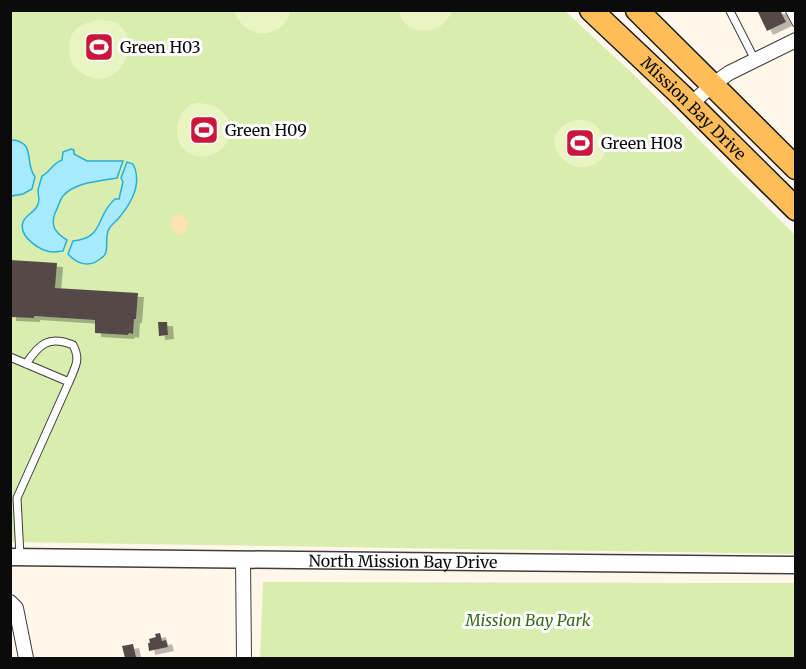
<svg xmlns="http://www.w3.org/2000/svg" width="806" height="669" font-family="Merriweather,serif">
	<style>
		.green { fill: #d9edaf }
		.sand { fill: #ffe2b2 }
		.pitch { fill: #eaf4c2 }
		.water { fill: #a8eafd; stroke: #27afdb; stroke-width: 1.5 }
		.building { fill: #554a47; filter: url(#shadow) }
		.lines { fill: none; stroke-linecap: round; stroke-linejoin: round }
		.service-casing { stroke: #3e3e3e; stroke-width: 9 }
		.minor-casing { stroke: #3e3e3e; stroke-width: 16 }
		.tertiary-casing { stroke: #3e3e3e; stroke-width: 19 }
		.primary-casing { stroke: #1c1c1c; stroke-width: 25 }
		.service { stroke: #fff; stroke-width: 7 }
		.minor { stroke: #fff; stroke-width: 14 }
		.tertiary { stroke: #fff; stroke-width: 16 }
		.primary { stroke: #ffbd5a; stroke-width: 22 }
		.labels { text-anchor: middle; dominant-baseline: central; stroke-width: 6; stroke-linejoin: round; paint-order: stroke }
		.poi-label { font-size: 16px; fill: #0b0b0b; stroke: #fff; text-anchor: start }
		.street-label { font-size: 16px; fill: #0b0b0b; stroke: #fff }
		.park-label { font-size: 16px; font-style: italic; fill: #346916; stroke: #fff }
	</style>
	<defs>
		<filter id="shadow"><feDropShadow dx="6" dy="4" stdDeviation="0" flood-color="#0004"/></filter>
	</defs>
	<rect width="100%" height="100%" fill="#fff7ea"/>
	<path class="green" d="M11,11h554l65,60 165,164v319l-784,-12z
		M263,582l532,1v75h-535z"/>
	<path class="sand" d="M179,214l9,6 -1,11 -4,3 -7,-1 -5,-5 1,-11z"/>
	<path class="pitch" d="M452,10c-7,27 -49,28 -53,1z
		M234,11v-1l56,1c-3,21 -29,29 -45,16 -5,-4 -9,-11 -11,-16z
		M98,20c6,0 12,0 18,3 30,16 2,77 -37,48 -14,-11 -14,-35 1,-45 5,-3 12,-5 18,-6z
		M196,103c24,0 45,18 29,42 -4,6 -9,8 -15,10 -38,10 -44,-43 -14,-52z
		M575,120c23,-2 33,15 29,36 -26,34 -79,-19 -29,-36z"/>
	<path class="water" d="M14,140c22,4 10,22 21,37l-3,12 -9,5 -12,2v-55z
		M71,149l3,1v4l13,7h36l-6,17c-17,3 -42,4 -54,18 -4,5 -5,12 -8,17 -5,14 1,20 12,27l-4,11c-3,0 -6,1 -9,1 -13,0 -36,-15 -31,-30 3,-8 13,-10 15,-18 2,-5 0,-9 0,-14 1,-4 3,-10 4,-14 8,-4 11,-13 20,-16l1,-8z
		M127,162l6,2c10,20 -2,40 -15,55 -3,3 -7,6 -9,10 -4,6 -1,16 -3,23 -2,5 -1,3 -6,7 -11,9 -23,5 -32,-5l5,-13c32,-3 22,-25 42,-42h4l4,-17 -2,-4z"/>
	<path class="building" d="M757,10h23l6,12 -19,9z
		M10,260l47,3 -2,25 83,5 -2,26h-2l-1,15 -4,-1 -1,2 -33,-2v-13l-61,-4v2l-24,-1z
		M158,322h9l1,13 -9,1z
		M160,633l2,8 4,-1 2,7 -19,4 -1,-8h2l-1,-4 7,-2 -1,-3z
		M133,644l3,13 -11,1 -3,-12z"/>
	<g class="lines">
		<g class="service-casing">
			<path id="service" d="M789,10l7,13
				M730,11l25,49
				M10,357l59,25 -52,116 3,58
				M26,364c13,-20 23,-29 47,-19 8,15 2,22 -4,37"/>
		</g>
		<g class="minor-casing">
			<path id="minor" d="M691,104l21,-19 17,-12 67,-33
				M243,560l1,98
				M10,602l6,6 10,50"/>
		</g>
		<g class="tertiary-casing">
			<g id="tertiary">
				<path id="s1" d="M10,557c262,4 524,5 786,8"/>
			</g>
		</g>
		<g class="primary-casing">
			<g id="primary">
				<path id="s2" d="M591,10l90,85 115,114"/>
				<path d="M637,10l159,158"/>
			</g>
		</g>
		<use href="#service" class="service"/>
		<use href="#minor" class="minor"/>
		<use href="#tertiary" class="tertiary"/>
		<use href="#primary" class="primary"/>
	</g>
	<defs>
		<g id="stadium-square" transform="scale(1.5)"><rect x="-9" y="-9" width="18" height="18" rx="4" fill="#c9163a" stroke="#fff"/><path d="M0-5a6.5 5 0 1 0 0 10a6.5 5 0 1 0 0-10ZM-3.5-1.8h7v3.6h-7Z" fill="#fff"/></g>
	</defs>
	<g fill-rule="evenodd">
		<use href="#stadium-square" x="99" y="47"/>
		<use href="#stadium-square" x="204" y="130"/>
		<use href="#stadium-square" x="580" y="143"/>
	</g>
	<g class="labels">
		<g class="poi-label">
			<text x="120" y="47">Green H03</text>
			<text x="225" y="130">Green H09</text>
			<text x="601" y="143">Green H08</text>
		</g>
		<g class="street-label">
			<text stroke="none"><textPath href="#s2" startOffset="142">Mission Bay Drive</textPath></text>
			<text stroke="none"><textPath href="#s1" startOffset="393">North Mission Bay Drive</textPath></text>
		</g>
		<g class="park-label">
			<text x="528" y="620">Mission Bay Park</text>
		</g>
	</g>
	<rect width="806" height="669" fill="none" stroke="#0b0b0b" stroke-width="24"/>
</svg>
